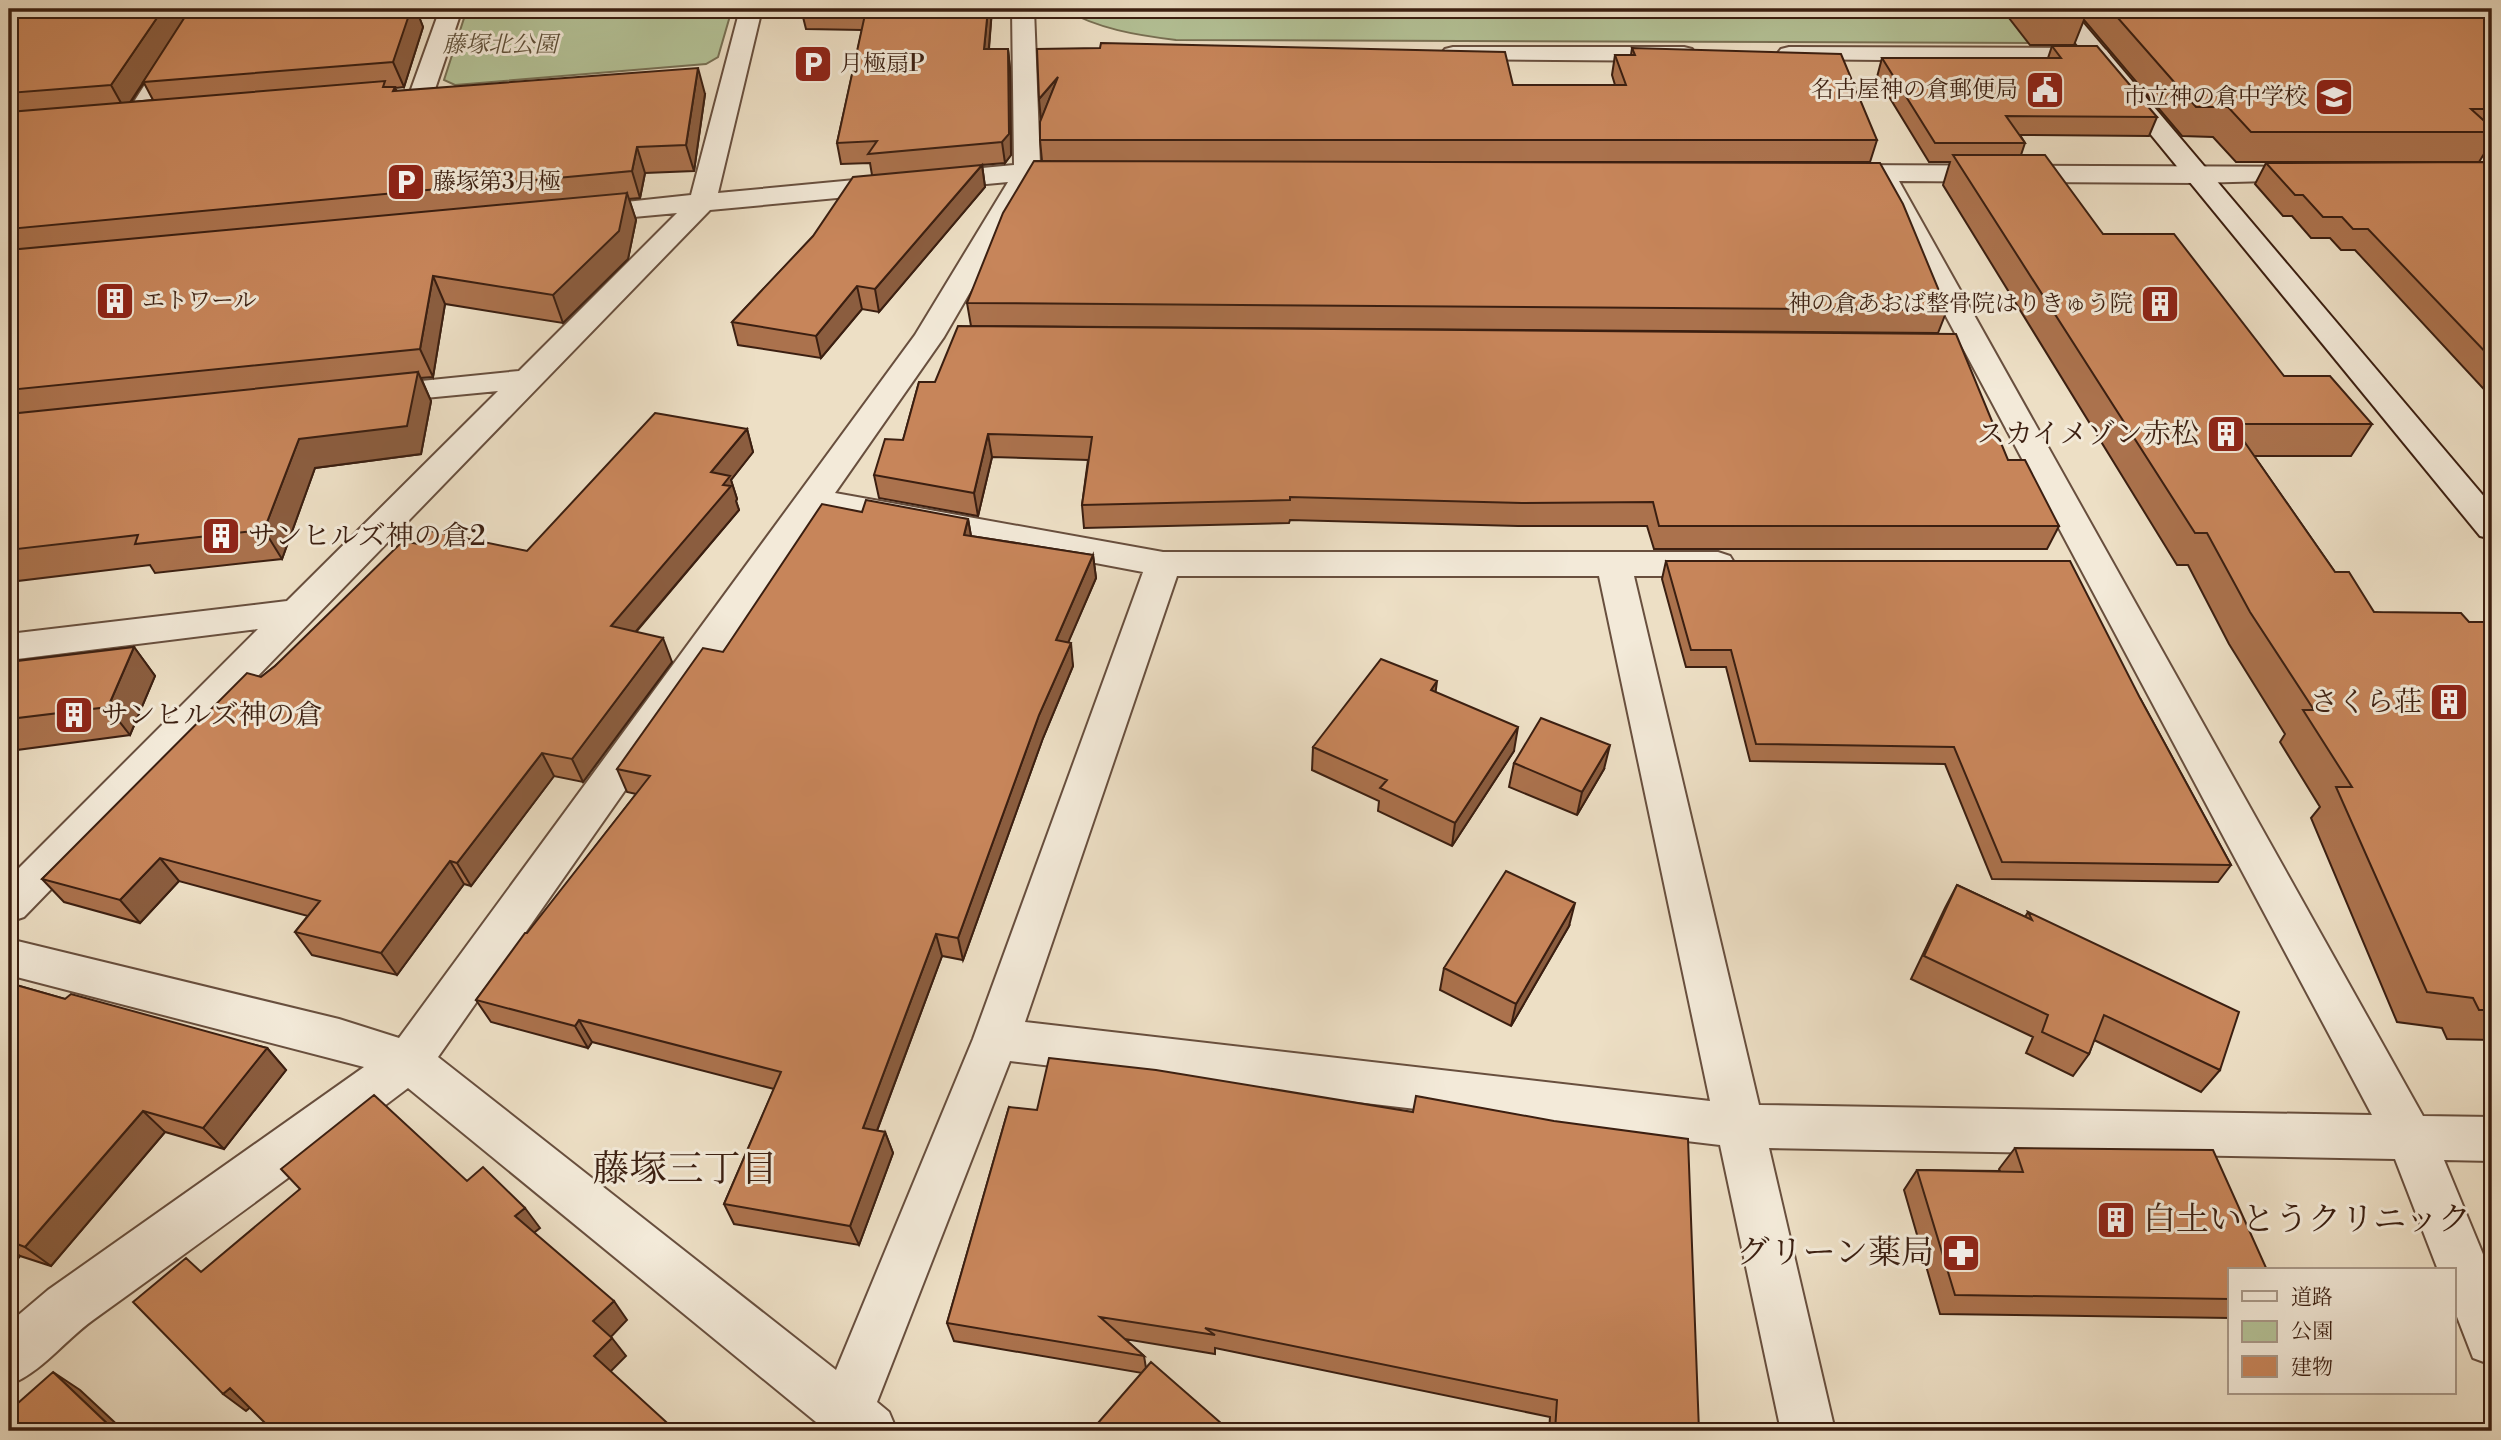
<svg xmlns="http://www.w3.org/2000/svg" width="2501" height="1440" font-family="'Libre Bodoni','Noto Serif JP',serif">
	<style>
		.green { fill: #b4c297; stroke: #787054; stroke-width: 2 }
		.lines { fill: none; stroke-linecap: round; stroke-linejoin: round }
		.street-casing { stroke: #684f3e; stroke-width: 4 }
		.secondary-casing { stroke: #3b1f11; stroke-width: 4 }
		.path { stroke: #3b1f11; stroke-width: 2.5; stroke-dasharray: 3.5 2.5; stroke-linecap: butt }
		.street { fill: #f3ead9; fill-rule: evenodd }
		.secondary { fill: #f3ead9; fill-rule: evenodd }
		.wall { fill: #ab724d; stroke: #3b1f11; stroke-width: 2; fill-rule: evenodd }
		.shaded-wall { fill: #8b5d3f; stroke: #3b1f11; stroke-width: 2 }
		.building { fill: #c7855a; stroke: #3b1f11; stroke-width: 2 }
		.labels { text-anchor: middle; dominant-baseline: central; stroke-width: 6; stroke-linejoin: round; paint-order: stroke }
		.far-park-label { font-size: 23px; font-style: italic; fill: #5f5039; stroke: #f3ead9 }
		.far-poi-label { font-size: 23px; fill: #3b1f11; stroke: #f3ead9; text-anchor: start }
		.poi-label { font-size: 28px; fill: #3b1f11; stroke: #f3ead9; text-anchor: end }
		.near-poi-label { font-size: 33px; fill: #3b1f11; stroke: #f3ead9; text-anchor: start }
		.near-neighbourhood-label { font-size: 37px; fill: #3b1f11; stroke: #f3ead9 }
	</style>
	<rect width="100%" height="100%" fill="#eddfc5"/>
	<filter id="stains"><feTurbulence type="fractalNoise" baseFrequency=".00286" numOctaves="4"/><feColorMatrix values="0 0 0 0 .2 0 0 0 0 .09 0 0 0 0 .02 0 0 0 .5 -.17"/></filter>
	<radialGradient id="worn" r=".72"><stop offset=".6" stop-color="#630" stop-opacity="0"/><stop offset="1" stop-color="#630" stop-opacity=".3"/></radialGradient>
	<path class="green" d="M467,9h265l-14,48 -12,7 -251,21 -11,-5z
		M1063,9h962l14,34 -863,-3c-41,-5 -77,-11 -113,-31z"/>
	<g class="lines">
		<g class="street-casing">
			<path id="street" d="M193,9h22l-71,115h-18l-3,-5z
				M440,9h22l-29,86 -4,5h-16l-4,-5z
				M740,9h22l-44,184 296,-28 -2,-156h22l6,155 49,3 4,5 -4,5 -54,3 -91,157 -109,156 328,59h555l12,4 5,8 -5,8 -12,4h-84l125,529 613,10 -496,-930 3,-4 -55,-3 -4,-5 4,-5 9,-3 488,2 4,5 -4,5 -9,3 -116,3 -297,-2 524,935 69,1v44l-48,-1 48,116v89l-19,-7 -19,-49v-39h-16l-43,-111 -626,-11 66,283h-54l-61,-286 -710,-84 -133,341 12,10 8,19h-70l-419,-343c-104,79 -209,156 -315,232 -29,21 -51,52 -84,65v-62l39,-33 316,-223 -355,-92v-36l330,80 60,19 516,-703 93,-153 -298,28 -686,707 -15,5v-44l249,-249 -249,31v-26l278,-33 211,-210 -125,12 -11,-2 -4,-7 4,-7 157,-16 158,-158 -98,9 -9,-2 -4,-6 4,-6 121,-13zM821,511l322,61 -170,467 -137,331 -398,-313zM1177,576h422l111,525 -685,-79z
				M1453,47h231l8,2 4,5 -4,5 -8,2 -239,-2 -4,-5 4,-5z
				M1789,47l309,1 8,2 4,5 -4,5 -8,2 -317,-3 -4,-5 4,-5z"/>
		</g>
		<g class="secondary-casing">
			<path id="secondary" d="M2048,9h23l421,497v33l-12,-3z"/>
		</g>
		<path class="path" d="M612,19l1,-10
			M489,41l17,-2"/>
		<use href="#street" class="street"/>
		<use href="#secondary" class="secondary"/>
	</g>
	<path class="wall" d="M9,9h407l7,18 -19,60 -9,1 2,3 308,3 -11,77 -49,2 -5,25 -11,1 7,21 -8,39 -65,64 -118,-19 -12,73 -12,1 10,23 -10,53 -106,14 -33,91 -127,14 -5,-8 -141,17zM144,83l9,17 -22,2 7,-11z
		M801,9h191l-3,40h19l2,20 1,86 -6,8 -23,2 3,22 -106,125 -17,-3 -41,49 -83,-13 -6,-23 140,-147 -2,-12 -29,1 -4,-21 25,-113 -56,-1z
		M2002,9h490v132l-13,21h-243l-23,-25 -31,-1 -98,-116 -10,25h-44z
		M2052,46l105,71 -8,19 -129,-1 5,8 -4,12 82,79 181,142 88,48 -21,32h-97l81,116 39,40 95,10h23v418l-45,-1 -5,-11 -45,-6 -86,-204 9,-11 -40,-65 5,-8 -56,-90 -41,-79h-11l-234,-380 7,-23h-21l-52,-85 5,-19h166z
		M1632,48l245,92 -7,22h-576l653,148 -9,23 -967,-7 -4,-23 75,-142 -2,-21 473,-55h102l-3,-10 3,-20h16z
		M2492,162v236l-137,-148h-14l-11,-12h-19l-19,-22h-9l-28,-32 11,-21z
		M919,382l1089,78 51,66 -12,23h-393l-7,-23h-129l-228,-6 -1,3 -205,5 -2,-23 6,-45 -96,-3 -14,59 -99,-18 -5,-23 29,-35z
		M747,429l6,23 -22,28 6,19 -1,2 3,9 -103,122 36,30 -89,120 -29,-6 -83,110 -7,-2 -67,91 -85,-20 -17,-23 13,-16 -129,-35 -39,42 -76,-21 -22,-23 219,-202 14,-11 143,-122 109,7z
		M862,512l106,7 3,17 122,19 3,23 -28,64 5,24 -30,72 -80,222 -21,-4 -65,175 8,1 8,21 -34,92 -125,-21 -10,-20 50,-115 -182,-47 -4,6 -97,-26 -15,-22 160,-206 -9,-2 -10,-23 106,-117z
		M1666,561l474,137 91,167 -13,17 -226,-3 -47,-115 -195,-3 -24,-94h-40l-24,-88z
		M134,647l21,29 -25,59 -121,16v-89z
		M1436,693l78,58 -62,95 -74,-35 1,-10 -67,-31 1,-23z
		M1514,763l90,6 -27,46 -68,-28z
		M1957,885l68,32 3,-5 192,158 -19,22 -107,-52 -5,14 -16,22 -47,-23 7,-16 -122,-58 34,-71z
		M1569,926l-58,100 -71,-36 4,-22z
		M9,983l56,16 202,49 19,22 -62,79 -59,-17 -114,134 -31,-10 -11,13z
		M1009,1107l690,324h-150l1,-14 -335,-69v6l-90,-15 19,17 2,12 -4,5 -188,-32 -7,-18z
		M2015,1148l215,122v48l-290,-4 -36,-124 13,-20 83,1 -1,-2z"/>
	<path class="shaded-wall" d="M163,9h28l-66,101 -14,-25z
		M398,9h18l7,18 -19,60 -11,-25z
		M988,9h4l-5,60 -3,-20z
		M1008,49l2,20 1,86 -6,8 -3,-21z
		M698,68l7,26 -11,77 -8,-26z
		M1058,77l-17,43 -2,-21z
		M637,147l8,26 -5,25 -8,-27z
		M982,165l3,22 -106,125 -4,-23z
		M627,193l9,27 -8,39 -65,64 -10,-28z
		M433,276l12,28 -12,73 -13,-28z
		M857,286l5,23 -41,49 -5,-22z
		M418,372l13,29 -10,53 -106,14 -33,91 -18,-29 35,-91z
		M747,429l6,23 -22,28 6,19 -1,2 3,9 -118,139 -10,-23 100,-154z
		M988,434l4,23 -14,59 -4,-23z
		M968,519l4,23 -8,-7z
		M1093,555l3,23 -37,86 -3,-24z
		M663,638l9,24 -89,120 -11,-23z
		M1071,643l2,23 -30,72 -80,222 -5,-22 81,-223z
		M134,647l21,29 -25,59 -22,-28z
		M1437,681l-3,24 -3,-15z
		M1518,727l-4,24 -62,95 3,-23z
		M1610,745l-6,24 -27,46 5,-23z
		M542,753l12,23 -83,110 -14,-23z
		M160,858l19,23 -39,42 -20,-23z
		M450,861l14,23 -67,91 -16,-22z
		M1575,903l-6,23 -58,100 5,-22z
		M936,934l6,22 -72,193 -7,-21z
		M579,1020l13,22 -4,6 -13,-22z
		M267,1048l19,22 -62,79 -21,-21z
		M143,1111l22,21 -114,134 -26,-19z
		M885,1132l8,21 -34,92 -9,-19z
		M525,1208l15,20 -9,7 -16,-19z
		M9,1248l11,8 -11,13z
		M614,1301l13,19 -19,20 -15,-19z
		M612,1338l14,18 -18,18 -14,-18z
		M53,1372l27,18 44,41h-9z
		M230,1388l23,17 -7,6 -23,-17z"/>
	<path class="building" d="M9,9h154l-52,76 -102,8z
		M190,9h221l-18,53 -250,20z
		M819,9h169l-4,40h24l1,85 -7,8 -134,12 9,-13 -40,2 29,-133z
		M2034,9h45l6,8h-44z
		M2110,9h382v100h-21l21,19v4h-241l-23,-25h-32z
		M1101,43l404,9 8,33h113l-11,-30h20l-3,-7 209,6 36,86h-837v-18l18,-45 -19,22 -2,-50 63,-1z
		M2052,46h45l60,71 -151,-1 19,27h-90l-53,-85h179z
		M698,68l-12,77 -49,2 -5,24 -623,58v-117l376,-31 -2,6h12l-2,4z
		M1953,155h92l58,79h71l110,142h46l42,48h-140l103,148h14l25,40 87,1 8,9h23v388h-13l-6,-12 -46,-6 -91,-205h16l-49,-77h11l-64,-98 -43,-79h-12z
		M1034,161l846,2 23,41 44,106 -980,-7 36,-90z
		M2492,162v197l-124,-130h-15l-11,-12h-19l-20,-22h-8l-29,-32z
		M982,165l-107,124 -18,-3 -41,50 -84,-14 81,-86 40,-59z
		M627,193l-8,38 -66,64 -120,-19 -13,73 -411,41v-140z
		M958,326l998,8 52,126h17l34,66h-400l-6,-24 -131,1 -232,-6v3l-208,5 10,-68 -104,-3 -14,59 -100,-18 11,-36 18,1 16,-58h16z
		M418,372l-11,54 -108,13 -35,91 -129,14 3,-9 -129,15v-136z
		M655,413l92,16 -36,43 19,4 -7,9 8,1 -120,140 52,12 -91,121 -30,-6 -85,110 -7,-2 -69,92 -86,-21 25,-31 -160,-43 -40,42 -78,-21 205,-206 14,4 14,-11 128,-125 15,3 13,-13 96,20z
		M866,500l102,19 -4,16 129,20 -37,85 15,3 -32,72 -81,223 -22,-4 -73,194 22,4 -35,94 -126,-22 57,-132 -202,-52 -4,6 -99,-26 49,-67h2l123,-157 -33,-7 86,-121 20,4 99,-148 40,8z
		M1666,561h404l70,137 91,167 -229,-3 -48,-115 -198,-3 -25,-94h-40z
		M134,647l-26,60 -99,12v-57z
		M1381,659l56,22 -6,9 87,37 -63,96 -75,-35 7,-8 -74,-33z
		M1541,718l69,27 -28,47 -68,-29z
		M1506,871l69,32 -59,101 -72,-36z
		M1957,885l75,35 -4,-8 211,100 -19,58 -116,-55 -15,39 -47,-22 6,-17 -124,-59z
		M9,983l56,16 6,-5 196,54 -64,80 -60,-17 -118,136 -16,-6z
		M1049,1058l107,12 257,42 3,-16 138,25 134,18 11,292h-144l2,-31 -352,-72 10,7 -115,-18 44,39 -197,-33 62,-216 28,3z
		M374,1095l93,86 16,-14 42,41 -10,8 99,85 -21,20 19,17 -18,18 82,75h-403l-43,-43 -7,6 -90,-92 53,-44 15,14 99,-83 -19,-20z
		M2015,1148l198,2 54,120h-37v29l-275,-4 -38,-125 106,2z
		M1151,1362l79,69h-139z
		M53,1372l62,59h-106v-20z"/>
	<defs>
		<g id="parking-square" transform="scale(2.0125)"><rect x="-9" y="-9" width="18" height="18" rx="4" fill="#8f2418" stroke="#f3ead9"/><path d="M-3.5-5.5H1a3.5 3.5 0 0 1 0 7H-1V5.5H-3.5ZM-1-3.4V-.6H.8a1.4 1.4 0 0 0 0-2.8Z" fill="#fff"/></g>
		<g id="civic-square" transform="scale(2.0125)"><rect x="-9" y="-9" width="18" height="18" rx="4" fill="#8f2418" stroke="#f3ead9"/><path d="M-.6-6.5H3V-4.5H.6V-3L4-1V1h2V6H-6V1h2V-1L-.6-3ZM-1.2 2.5V6h2.4V2.5Z" fill="#fff"/></g>
		<g id="school-square" transform="scale(2.0125)"><rect x="-9" y="-9" width="18" height="18" rx="4" fill="#8f2418" stroke="#f3ead9"/><path d="M0-5L7-2L0 1L-7-2ZM-4 1L0 2.5L4 1V4Q0 6-4 4Z" fill="#fff"/></g>
		<g id="building-square" transform="scale(2.0125)"><rect x="-9" y="-9" width="18" height="18" rx="4" fill="#8f2418" stroke="#f3ead9"/><path d="M-4-6H4V6H1V3H-1V6H-4ZM-2.5-4.3h1.7v1.8h-1.7ZM.8-4.3h1.7v1.8H.8ZM-2.5-1h1.7V.8h-1.7ZM.8-1h1.7V.8H.8Z" fill="#fff"/></g>
		<g id="pharmacy-square" transform="scale(2.0125)"><rect x="-9" y="-9" width="18" height="18" rx="4" fill="#8f2418" stroke="#f3ead9"/><path d="M-2-6h4v4h4v4h-4v4h-4v-4h-4v-4h4Z" fill="#fff"/></g>
	</defs>
	<g fill-rule="evenodd">
		<use href="#parking-square" x="813" y="64"/>
		<use href="#civic-square" x="2045" y="90"/>
		<use href="#school-square" x="2334" y="97"/>
		<use href="#parking-square" x="406" y="182"/>
		<use href="#building-square" x="115" y="301"/>
		<use href="#building-square" x="2160" y="304"/>
		<use href="#building-square" x="2226" y="434"/>
		<use href="#building-square" x="221" y="536"/>
		<use href="#building-square" x="2449" y="702"/>
		<use href="#building-square" x="74" y="715"/>
		<use href="#building-square" x="2116" y="1220"/>
		<use href="#pharmacy-square" x="1961" y="1253"/>
	</g>
	<g class="labels">
		<g class="far-park-label">
			<text x="500" y="45">藤塚北公園</text>
		</g>
		<g class="far-poi-label">
			<text x="840" y="64">月極扇P</text>
			<text x="2018" y="90" text-anchor="end">名古屋神の倉郵便局</text>
			<text x="2307" y="97" text-anchor="end">市立神の倉中学校</text>
			<text x="433" y="182">藤塚第3月極</text>
			<text x="142" y="301">エトワール</text>
			<text x="2133" y="304" text-anchor="end">神の倉あおば整骨院はりきゅう院</text>
		</g>
		<g class="poi-label">
			<text x="2199" y="434">スカイメゾン赤松</text>
			<text x="248" y="536" text-anchor="start">サンヒルズ神の倉2</text>
			<text x="2422" y="702">さくら荘</text>
			<text x="101" y="715" text-anchor="start">サンヒルズ神の倉</text>
		</g>
		<g class="near-poi-label">
			<text x="2143" y="1220">白土いとうクリニック</text>
			<text x="1934" y="1253" text-anchor="end">グリーン薬局</text>
		</g>
		<g class="near-neighbourhood-label">
			<text x="685" y="1170">藤塚三丁目</text>
		</g>
	</g>
	<rect width="2501" height="1440" fill="none" stroke="#eddfc5" stroke-width="35"/>
	<rect x="10" y="10" width="2480" height="1419" fill="none" stroke="#3b1f11" stroke-width="3.5"/>
	<rect x="18" y="18" width="2466" height="1405" fill="none" stroke="#3b1f11" stroke-width="2"/>
	<rect x="2228" y="1268" width="228" height="126" fill="#f3ead9" stroke="#a99989" stroke-width="2"/>
	<rect x="2242" y="1291" width="35" height="10" fill="#f3ead9" stroke="#a99989" stroke-width="2"/>
	<text x="2291" y="1304" font-size="21" fill="#3b1f11">道路</text>
	<rect x="2242" y="1321" width="35" height="21" fill="#b4c297" stroke="#a99989" stroke-width="2"/>
	<text x="2291" y="1338" font-size="21" fill="#3b1f11">公園</text>
	<rect x="2242" y="1356" width="35" height="21" fill="#c7855a" stroke="#a99989" stroke-width="2"/>
	<text x="2291" y="1374" font-size="21" fill="#3b1f11">建物</text>
	<rect width="100%" height="100%" filter="url(#stains)"/>
	<rect width="100%" height="100%" fill="url(#worn)"/>
</svg>
